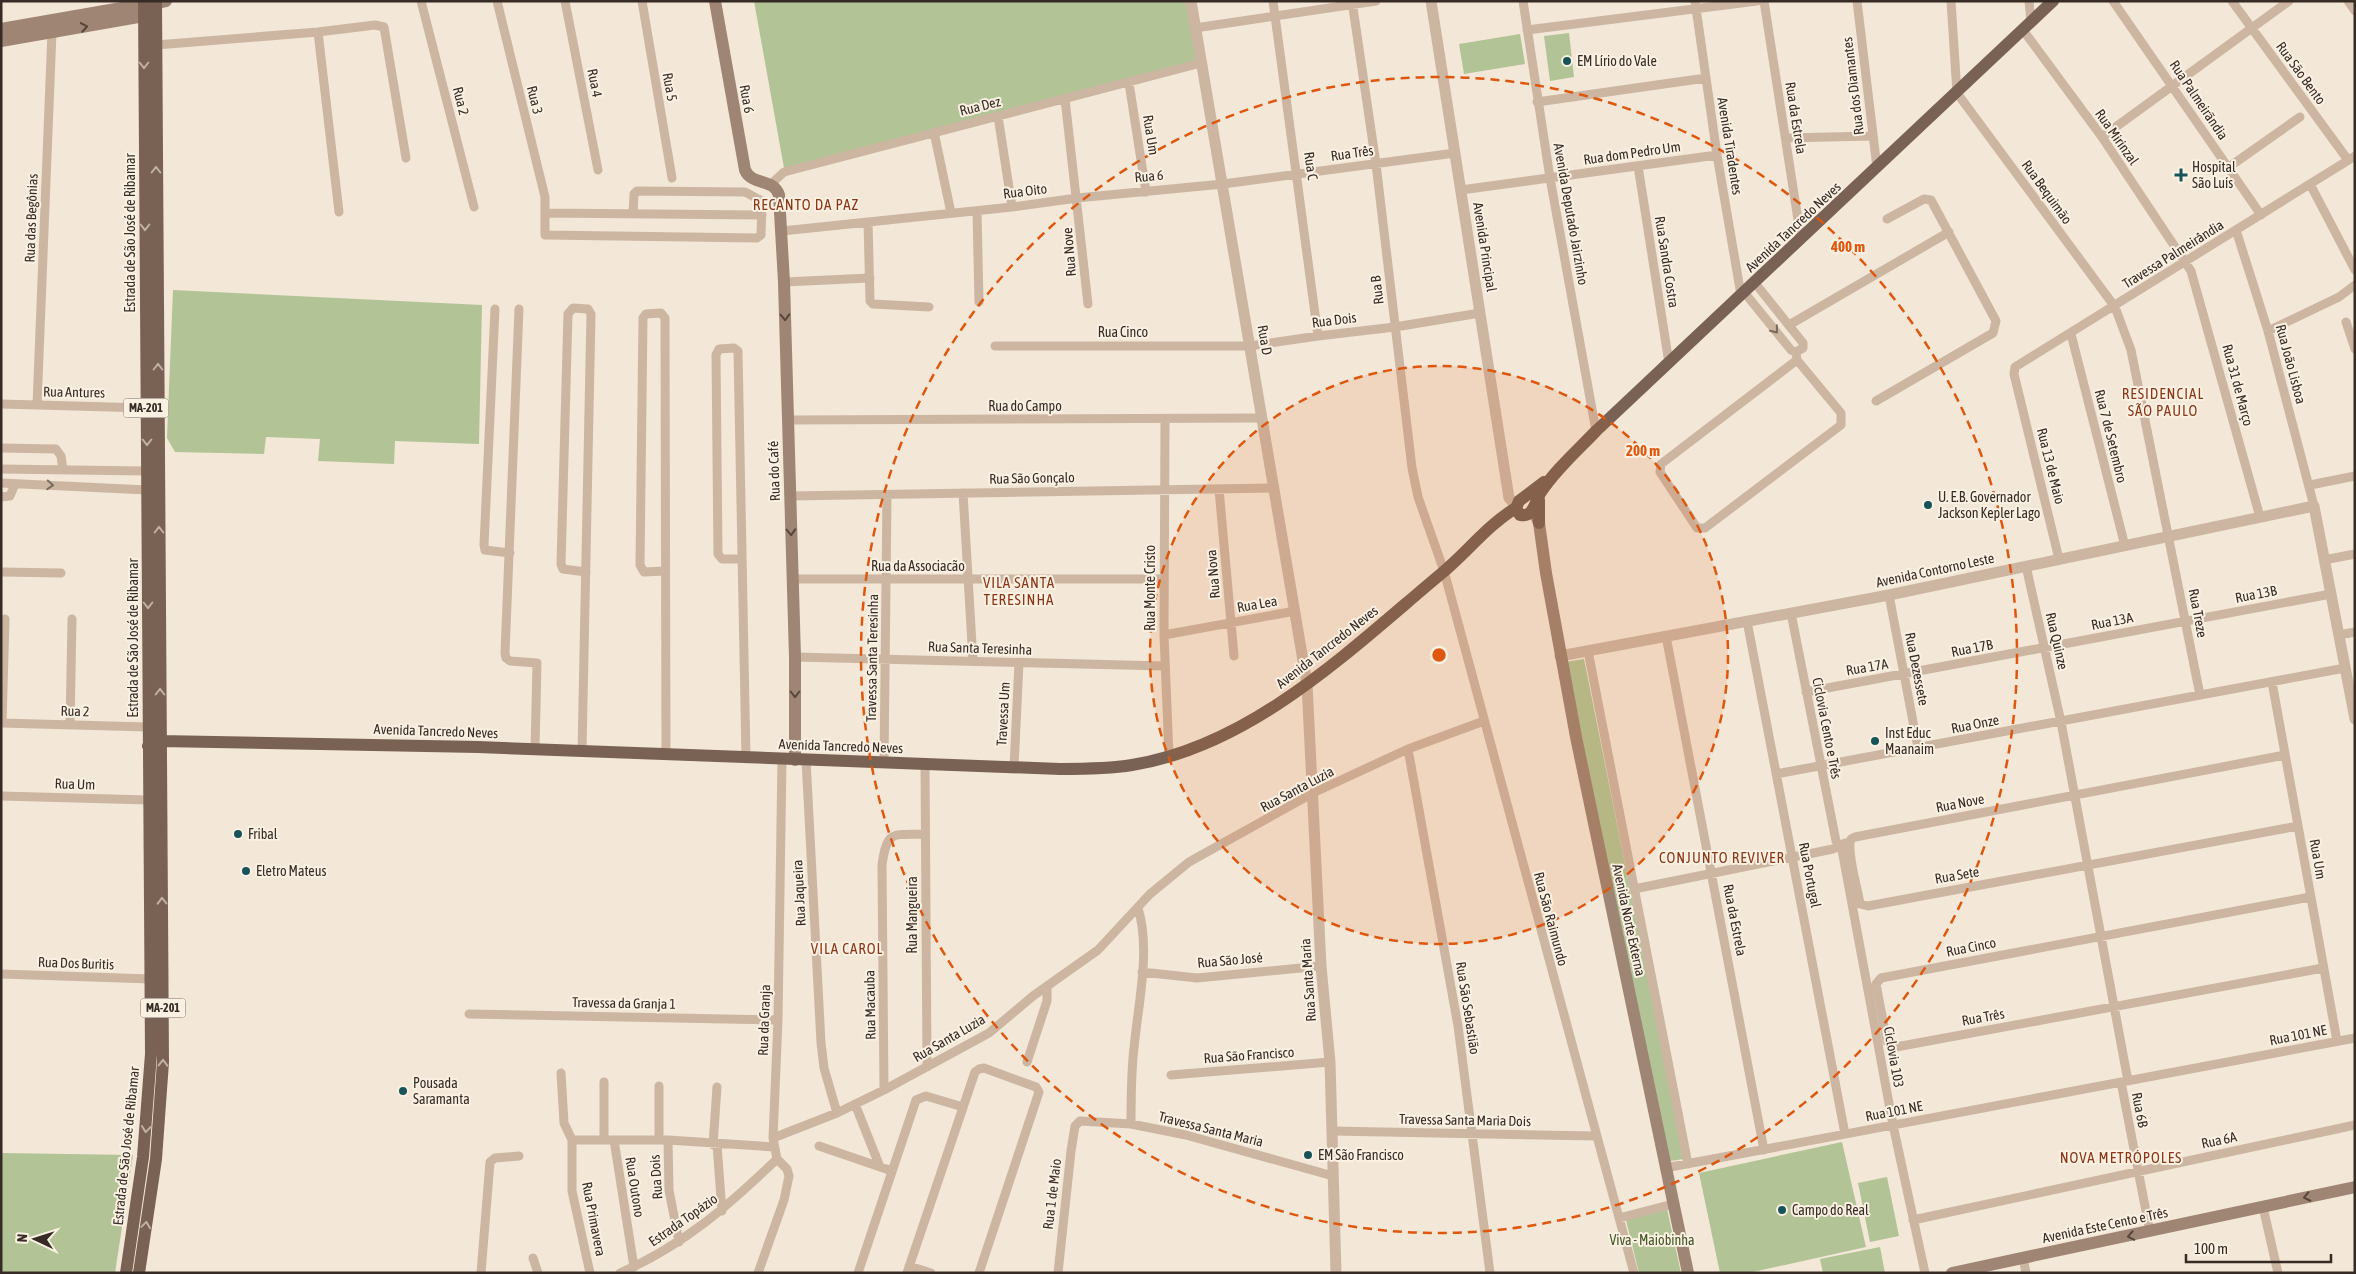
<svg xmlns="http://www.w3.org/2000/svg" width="2356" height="1274" font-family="'Asap Condensed',sans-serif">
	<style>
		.green { fill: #b2c396 }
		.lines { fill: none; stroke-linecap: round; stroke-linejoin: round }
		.minor { stroke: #ccb6a2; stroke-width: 9 }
		.tertiary { stroke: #ccb6a2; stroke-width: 11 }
		.secondary { stroke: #9f8573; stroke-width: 12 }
		.primary { stroke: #796254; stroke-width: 12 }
		.oneway { stroke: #56463c }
		.oneway2 { stroke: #c0b1a3 }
		.oneway3 { stroke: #7a6a5d }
		.ring { fill: none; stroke: #df570d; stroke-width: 2.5; stroke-dasharray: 9 6 }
		.poi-dot { fill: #17545a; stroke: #fbf1e3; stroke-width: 2 }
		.labels { text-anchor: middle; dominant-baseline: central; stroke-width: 4; stroke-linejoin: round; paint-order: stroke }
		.shield { fill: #fbf1e3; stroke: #71665e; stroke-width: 1 }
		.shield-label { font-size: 12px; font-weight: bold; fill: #362b25 }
		.poi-label { font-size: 14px; fill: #362b25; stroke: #fbf1e3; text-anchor: start }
		.street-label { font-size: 14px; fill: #362b25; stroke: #fbf1e3 }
		.park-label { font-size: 14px; fill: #435627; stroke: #fbf1e3 }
		.neighbourhood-label { font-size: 15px; letter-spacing: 1px; fill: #8b3717; stroke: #fbf1e3 }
		.centre { fill: #df570d; stroke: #fbf1e3; stroke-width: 2.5 }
		.ring-label { font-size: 15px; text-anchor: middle; font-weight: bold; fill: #df570d; stroke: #fbf1e3; stroke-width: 4; stroke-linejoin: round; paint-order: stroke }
	</style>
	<rect width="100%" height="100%" fill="#f3e7d7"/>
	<path class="green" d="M754,1h432l11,60 -413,107z
		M1569,33l5,44 -24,4 -6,-45z
		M1520,34l5,30 -61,10 -5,-30z
		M173,290l309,15 -3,139 -84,-3 -1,23 -76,-3 2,-22 -54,-2 -2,17 -89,-2 -8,-14z
		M1584,659l100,500 -14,2 -104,-499z
		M1842,1142l24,105 -118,26h-28l-21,-100z
		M1,1153l132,2 -18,118h-114z
		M1887,1177l12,59 -29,6 -12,-59z
		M1667,1209l14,64h-42l-13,-53z
		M1880,1247l5,26h-62l-3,-14z"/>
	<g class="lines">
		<path class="minor" d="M421,1l53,206
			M497,1l48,196v38l212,3 4,-3 1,-34 -17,-9 -108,-1 -3,3 -1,20
			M565,1l33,169
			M642,1l30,177
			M1273,1l45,335
			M1352,1l24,163 36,304 6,29 26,74 190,702
			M1523,1l27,177 46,253
			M1695,1l22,154 24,140
			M1764,1l37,238
			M1857,1l20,167
			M1951,1l6,92 158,214 16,43 69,345
			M2029,1l2,21
			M2113,1l148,214
			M2232,1l116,159
			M2348,1l7,10
			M1195,28l181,-27
			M1527,30l230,-29
			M2023,30l79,107 89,134 69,246
			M318,32l21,180
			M156,45l162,-13 57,-7 9,2 22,131
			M1129,83l17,109
			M1065,99l23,205
			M1537,102l169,-24
			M998,116l14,91
			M934,132l17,81
			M2102,137l187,-136
			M1786,138l87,-2
			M1638,166l31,197
			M2229,167l71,-50
			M771,184l13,-12 417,-109
			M2310,184l45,86
			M1461,190l256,-35
			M977,211l2,91
			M545,213l217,2
			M868,222l2,79 3,3 56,3
			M2236,230l32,101 46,175
			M782,231l230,-24 65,-9 146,-14 232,-31
			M784,282l86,-4
			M1744,292l47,58 5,2 7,-4v-5l-48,-60
			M495,309l-11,236 1,5 25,3
			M519,309l-14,344 1,5 4,3 27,2 -2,86
			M2346,322l9,27
			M1789,325l160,-93
			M2268,331l71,-34 16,-12
			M2071,334l54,212
			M995,346h255l68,-10 77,-9 85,-14
			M1796,352l1,8 44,53v12l-136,103h-8l-37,-56 1,-8 136,-104
			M1876,401l117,-68 3,-12 -65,-121 -7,-1 -37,20
			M1,404l145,4
			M37,405l15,-373
			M1165,419l-1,216 5,121
			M788,420l474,-2
			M1,448l55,1 5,7 2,14
			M1,469l146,2
			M1,483l146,7
			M2310,485l45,-9
			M1219,489l15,167
			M963,493l10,168
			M790,496l484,-8
			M1,497l9,-1 5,-12
			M742,559h-20l-4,-5 -2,-199 3,-6 15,-1 4,3 8,406
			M2059,559l-45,-185 1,-7 340,-211
			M2324,560l31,-6
			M2026,566l35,156 67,359
			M665,571l-21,1 -4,-7 3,-247 3,-4 15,-1 4,5 1,436
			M1,572l60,1
			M793,579h371
			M1889,595l29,153
			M1791,613l45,228 6,9 51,275 32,148
			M1747,621l98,513
			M1164,635l131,-24
			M2339,635l16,-3
			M1666,636l98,514
			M1588,651l100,513
			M795,657l370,9
			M2272,682l65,359
			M1806,692l525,-98
			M1,723l147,4
			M2,723l3,-104
			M70,725l2,-106
			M1408,749l50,277 32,247
			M582,751l9,-437 -3,-5 -15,-1 -5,6 -7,250 2,5 23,3
			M2285,755l-430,82 -4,2c-5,11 7,51 9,65l8,2 430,-80
			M806,760l15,283 3,25 13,45
			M884,763l3,-268
			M925,763l2,304
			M1014,767l5,-104
			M1776,774l569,-106
			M1,796l148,4
			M1634,889l199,-40 12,-6
			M2310,897l-429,81 -5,6 11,58 9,5 427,-79
			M1142,972l55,6 124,-12
			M1,974l150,5
			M469,1014l309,6
			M1027,1062l20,-61v-13
			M561,1073l3,50 8,17
			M1171,1075l159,-13
			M2121,1082l29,150
			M884,1090l-2,-225c5,-36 11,-30 43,-31
			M855,1104l25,63
			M1131,1124c0,-25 0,-51 3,-76 4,-43 17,-99 4,-140
			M1332,1131l264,5
			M773,1138l64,-25 47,-23 105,-57 44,-37 65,-46 52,-56 39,-32 124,-69 95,-44 76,-28
			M572,1140h96l106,7
			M572,1140v51l18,82
			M604,1140v-58
			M614,1140l20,127
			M659,1140v-54
			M668,1140l1,50 10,52
			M713,1145l4,-58
			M717,1145l5,66
			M819,1146l73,25
			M1665,1168l690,-130
			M2263,1207l15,66
			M1619,1218l54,-14
			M1913,1220l442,-95
			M2023,1257l3,16
			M533,1258l5,15
			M909,1266l22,7
			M481,1273l9,-111 5,-4 24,-2
			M620,1273c64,-28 108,-67 157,-114
			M758,1273l26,-73 5,-24 -2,-7 -10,-10 -4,-21 5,-118 4,-261
			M858,1273l58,-173 10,-4 37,11
			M907,1273l68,-201 4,-3 5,-1 52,19 3,5 -60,181
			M1058,1273l13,-122 4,-25 5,-5 51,3 55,11 147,41"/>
		<path class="tertiary" d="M1191,1l116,683 14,282 9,96 6,211
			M1431,1l78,497 7,8
			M1560,656l329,-61 425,-89 41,213"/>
		<path class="secondary" d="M715,1l30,169c7,16 29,8 34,25l5,87 11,375v103
			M1,29l143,-25
			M1,41l143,-25 12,-13 10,-2
			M1535,513l4,10 7,50 30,164 112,536
			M1952,1273l403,-86"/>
		<path class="primary" d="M1539,500v23
			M1516,508l4,7c14,3 15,-14 21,-23 15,-23 36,-41 55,-61l457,-430
			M1516,508l3,-7 25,-19
			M148,746l12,-5 318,6 582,22c24,0 48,0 72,-4 121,-19 220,-117 310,-192 24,-20 48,-50 74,-65
			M126,1273l17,-116 8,-103 -7,-1053
			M139,1273l17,-114 7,-97 -7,-1061"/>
	</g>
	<defs><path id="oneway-chevron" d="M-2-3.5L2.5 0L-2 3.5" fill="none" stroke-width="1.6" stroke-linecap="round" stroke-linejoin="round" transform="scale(1.25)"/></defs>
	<g class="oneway">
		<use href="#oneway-chevron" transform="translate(84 27) rotate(-10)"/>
		<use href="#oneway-chevron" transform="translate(785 317) rotate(88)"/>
		<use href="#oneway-chevron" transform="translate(791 532) rotate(88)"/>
		<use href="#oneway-chevron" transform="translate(795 694) rotate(90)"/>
		<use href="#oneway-chevron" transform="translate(2307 1197) rotate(168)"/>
		<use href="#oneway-chevron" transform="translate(2131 1236) rotate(169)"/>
	</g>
	<g class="oneway2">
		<use href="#oneway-chevron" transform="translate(144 65) rotate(90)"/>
		<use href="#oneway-chevron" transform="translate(156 170) rotate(-90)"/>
		<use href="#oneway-chevron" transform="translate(145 227) rotate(90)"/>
		<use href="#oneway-chevron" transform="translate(158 367) rotate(-90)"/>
		<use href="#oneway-chevron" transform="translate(147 442) rotate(90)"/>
		<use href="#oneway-chevron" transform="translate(159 530) rotate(-90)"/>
		<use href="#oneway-chevron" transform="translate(148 605) rotate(90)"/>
		<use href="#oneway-chevron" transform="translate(160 692) rotate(-90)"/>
		<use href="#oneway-chevron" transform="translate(162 901) rotate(-91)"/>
		<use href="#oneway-chevron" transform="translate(163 1063) rotate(-89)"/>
		<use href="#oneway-chevron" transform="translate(146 1129) rotate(96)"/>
		<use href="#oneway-chevron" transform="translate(146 1225) rotate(-82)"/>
	</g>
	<g class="oneway3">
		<use href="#oneway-chevron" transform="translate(1775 330) rotate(51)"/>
		<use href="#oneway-chevron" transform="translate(50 485) rotate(3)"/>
	</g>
	<circle cx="1439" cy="655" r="289" fill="#df570d" fill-opacity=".12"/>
	<g class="ring">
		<circle cx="1439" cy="655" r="289"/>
		<circle cx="1439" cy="655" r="578"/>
	</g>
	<g class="poi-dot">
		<circle cx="1567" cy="61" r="5"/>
		<path d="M2178.5 167.5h5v5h5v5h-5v5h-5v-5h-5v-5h5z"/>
		<circle cx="1928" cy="505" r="5"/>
		<circle cx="1875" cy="741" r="5"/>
		<circle cx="238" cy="834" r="5"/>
		<circle cx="246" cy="871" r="5"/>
		<circle cx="403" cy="1091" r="5"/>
		<circle cx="1308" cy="1155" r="5"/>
		<circle cx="1782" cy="1210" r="5"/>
	</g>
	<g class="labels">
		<g class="shield">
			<rect x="123.5" y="398.5" width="45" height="19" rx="4"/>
			<rect x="140.5" y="998.5" width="45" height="19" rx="4"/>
		</g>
		<g class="shield-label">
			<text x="146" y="408">MA-201</text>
			<text x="163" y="1008">MA-201</text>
		</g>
		<g class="poi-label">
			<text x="1577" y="61">EM Lírio do Vale</text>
			<text x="2192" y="167">Hospital<tspan x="2192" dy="16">São Luís</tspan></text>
			<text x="1938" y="497">U. E.B. Governador<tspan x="1938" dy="16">Jackson Kepler Lago</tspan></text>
			<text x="1885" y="733">Inst Educ<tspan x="1885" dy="16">Maanaim</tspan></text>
			<text x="248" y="834">Fribal</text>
			<text x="256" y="871">Eletro Mateus</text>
			<text x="413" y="1083">Pousada<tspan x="413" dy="16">Saramanta</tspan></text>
			<text x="1318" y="1155">EM São Francisco</text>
			<text x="1792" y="1210">Campo do Real</text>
		</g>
		<g class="street-label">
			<text transform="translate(2301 73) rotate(54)">Rua São Bento</text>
			<text transform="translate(595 83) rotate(79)">Rua 4</text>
			<text transform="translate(1853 86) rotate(-97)">Rua dos Diamantes</text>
			<text transform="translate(670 87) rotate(80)">Rua 5</text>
			<text transform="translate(747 99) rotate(80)">Rua 6</text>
			<text transform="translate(535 100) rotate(76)">Rua 3</text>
			<text transform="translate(2199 100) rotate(56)">Rua Palmeirãndia</text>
			<text transform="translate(461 101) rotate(76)">Rua 2</text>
			<text transform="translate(980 106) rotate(-14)">Rua Dez</text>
			<text transform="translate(1796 118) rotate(81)">Rua da Estrela</text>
			<text transform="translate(1151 135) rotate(81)">Rua Um</text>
			<text transform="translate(2117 137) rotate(55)">Rua Mirinzal</text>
			<text transform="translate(1730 146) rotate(81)">Avenida Tiradentes</text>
			<text transform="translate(1352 153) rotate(-8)">Rua Três</text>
			<text transform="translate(1632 153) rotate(-8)">Rua dom Pedro Um</text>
			<text transform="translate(1311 166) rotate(82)">Rua C</text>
			<text transform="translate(1149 176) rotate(-5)">Rua 6</text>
			<text transform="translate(1025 191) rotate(-7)">Rua Oito</text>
			<text transform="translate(2047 192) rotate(54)">Rua Bequimão</text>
			<text transform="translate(1571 214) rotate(80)">Avenida Deputado Jairzinho</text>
			<text transform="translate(31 218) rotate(-88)">Rua das Begônias</text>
			<text transform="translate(1793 227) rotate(-43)">Avenida Tancredo Neves</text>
			<text transform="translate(130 233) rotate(-90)">Estrada de São José de Ribamar</text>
			<text transform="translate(1485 247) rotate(81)">Avenida Principal</text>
			<text transform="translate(1069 252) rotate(-95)">Rua Nove</text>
			<text transform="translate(2173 254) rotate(-32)">Travessa Palmeirândia</text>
			<text transform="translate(1667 262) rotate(81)">Rua Sandra Costra</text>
			<text transform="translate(1377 290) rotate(-97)">Rua B</text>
			<text transform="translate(1334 320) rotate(-7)">Rua Dois</text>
			<text x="1123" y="332">Rua Cinco</text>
			<text transform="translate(1265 340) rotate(80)">Rua D</text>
			<text transform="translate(2291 364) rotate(75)">Rua João Lisboa</text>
			<text transform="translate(2238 385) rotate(75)">Rua 31 de Março</text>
			<text transform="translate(74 392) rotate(1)">Rua Antures</text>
			<text x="1025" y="406">Rua do Campo</text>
			<text transform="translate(2111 436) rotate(76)">Rua 7 de Setembro</text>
			<text transform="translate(2051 466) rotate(76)">Rua 13 de Maio</text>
			<text transform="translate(774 471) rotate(-92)">Rua do Café</text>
			<text transform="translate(1032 478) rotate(-1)">Rua São Gonçalo</text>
			<text x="918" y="566">Rua da Associacão</text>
			<text transform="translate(1935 570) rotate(-12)">Avenida Contorno Leste</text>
			<text transform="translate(1213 574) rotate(-95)">Rua Nova</text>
			<text transform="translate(1150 588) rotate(-90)">Rua Monte Cristo</text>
			<text transform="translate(2256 594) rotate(-11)">Rua 13B</text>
			<text transform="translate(1257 604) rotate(-10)">Rua Lea</text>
			<text transform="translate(2198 613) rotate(79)">Rua Treze</text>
			<text transform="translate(2112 621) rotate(-11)">Rua 13A</text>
			<text transform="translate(133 638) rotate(-90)">Estrada de São José de Ribamar</text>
			<text transform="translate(2057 641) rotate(77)">Rua Quinze</text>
			<text transform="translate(1327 647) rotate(-38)">Avenida Tancredo Neves</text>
			<text transform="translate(980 648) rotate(2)">Rua Santa Teresinha</text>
			<text transform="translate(1972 648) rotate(-11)">Rua 17B</text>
			<text transform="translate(872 658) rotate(-89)">Travessa Santa Teresinha</text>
			<text transform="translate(1867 667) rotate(-10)">Rua 17A</text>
			<text transform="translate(1917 669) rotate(79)">Rua Dezessete</text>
			<text transform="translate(75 711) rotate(1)">Rua 2</text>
			<text transform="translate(1003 714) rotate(-87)">Travessa Um</text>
			<text transform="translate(1975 724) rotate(-11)">Rua Onze</text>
			<text transform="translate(1827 728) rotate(79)">Ciclovia Cento e Três</text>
			<text transform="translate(436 731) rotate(2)">Avenida Tancredo Neves</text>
			<text transform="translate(841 746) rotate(2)">Avenida Tancredo Neves</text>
			<text transform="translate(75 784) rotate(2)">Rua Um</text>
			<text transform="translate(1297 789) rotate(-28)">Rua Santa Luzia</text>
			<text transform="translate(1960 803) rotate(-11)">Rua Nove</text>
			<text transform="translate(2318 859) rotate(80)">Rua Um</text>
			<text transform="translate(1810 875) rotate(79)">Rua Portugal</text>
			<text transform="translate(1957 875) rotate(-10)">Rua Sete</text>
			<text transform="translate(799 893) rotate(-93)">Rua Jaqueira</text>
			<text transform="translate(912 915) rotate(-90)">Rua Mangueira</text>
			<text transform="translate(1551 919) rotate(75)">Rua São Raimundo</text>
			<text transform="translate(1629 920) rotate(78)">Avenida Norte Externa</text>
			<text transform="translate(1735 920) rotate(79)">Rua da Estrela</text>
			<text transform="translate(1971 947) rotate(-11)">Rua Cinco</text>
			<text transform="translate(1230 960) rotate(-5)">Rua São José</text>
			<text transform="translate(76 963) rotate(2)">Rua Dos Buritis</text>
			<text transform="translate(1308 980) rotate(-94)">Rua Santa Maria</text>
			<text transform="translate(624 1003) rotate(1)">Travessa da Granja 1</text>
			<text transform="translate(870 1005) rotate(-91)">Rua Macauba</text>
			<text transform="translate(1468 1008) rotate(81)">Rua São Sebastião</text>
			<text transform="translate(1983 1017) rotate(-10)">Rua Três</text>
			<text transform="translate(764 1020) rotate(-88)">Rua da Granja</text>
			<text transform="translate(2298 1035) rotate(-11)">Rua 101 NE</text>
			<text transform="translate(949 1038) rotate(-30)">Rua Santa Luzia</text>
			<text transform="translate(1249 1055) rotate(-4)">Rua São Francisco</text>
			<text transform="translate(1894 1057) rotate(80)">Ciclovia 103</text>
			<text transform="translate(2140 1110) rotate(79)">Rua 6B</text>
			<text transform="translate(1894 1111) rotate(-11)">Rua 101 NE</text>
			<text transform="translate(1465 1120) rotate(1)">Travessa Santa Maria Dois</text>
			<text transform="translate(1211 1129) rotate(14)">Travessa Santa Maria</text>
			<text transform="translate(2219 1140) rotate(-12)">Rua 6A</text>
			<text transform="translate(126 1146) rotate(-84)">Estrada de São José de Ribamar</text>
			<text transform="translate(656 1177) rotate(-94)">Rua Dois</text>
			<text transform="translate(635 1187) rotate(81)">Rua Outono</text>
			<text transform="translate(1052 1194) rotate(-83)">Rua 1 de Maio</text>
			<text transform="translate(594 1219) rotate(79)">Rua Primavera</text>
			<text transform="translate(683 1220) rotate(-35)">Estrada Topázio</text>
			<text transform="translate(2105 1225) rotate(-12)">Avenida Este Cento e Três</text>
		</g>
		<g class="park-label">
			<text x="1652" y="1240">Viva - Maiobinha</text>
		</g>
		<g class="neighbourhood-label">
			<text x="806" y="204">RECANTO DA PAZ</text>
			<text x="2163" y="393">RESIDENCIAL<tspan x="2163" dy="17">SÃO PAULO</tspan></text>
			<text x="1019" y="582">VILA SANTA<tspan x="1019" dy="17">TERESINHA</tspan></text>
			<text x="1722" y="857">CONJUNTO REVIVER</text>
			<text x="847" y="948">VILA CAROL</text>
			<text x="2121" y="1157">NOVA METRÓPOLES</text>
		</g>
	</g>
	<circle cx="1439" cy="655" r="8" class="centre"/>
	<g class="ring-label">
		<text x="1848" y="252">400 m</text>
		<text x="1643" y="456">200 m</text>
	</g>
	<rect width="2356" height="1274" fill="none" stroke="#362b25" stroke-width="5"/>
	<g transform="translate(35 1239) rotate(274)" stroke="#fbf1e3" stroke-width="4" paint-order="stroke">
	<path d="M0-4L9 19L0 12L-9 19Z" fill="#362b25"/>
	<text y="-8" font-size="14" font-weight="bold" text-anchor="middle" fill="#362b25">N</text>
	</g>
	<path d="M2186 1254v8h145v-8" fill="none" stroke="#362b25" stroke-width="2.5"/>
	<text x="2194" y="1254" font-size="15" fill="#362b25" stroke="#fbf1e3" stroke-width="4" paint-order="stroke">100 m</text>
</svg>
